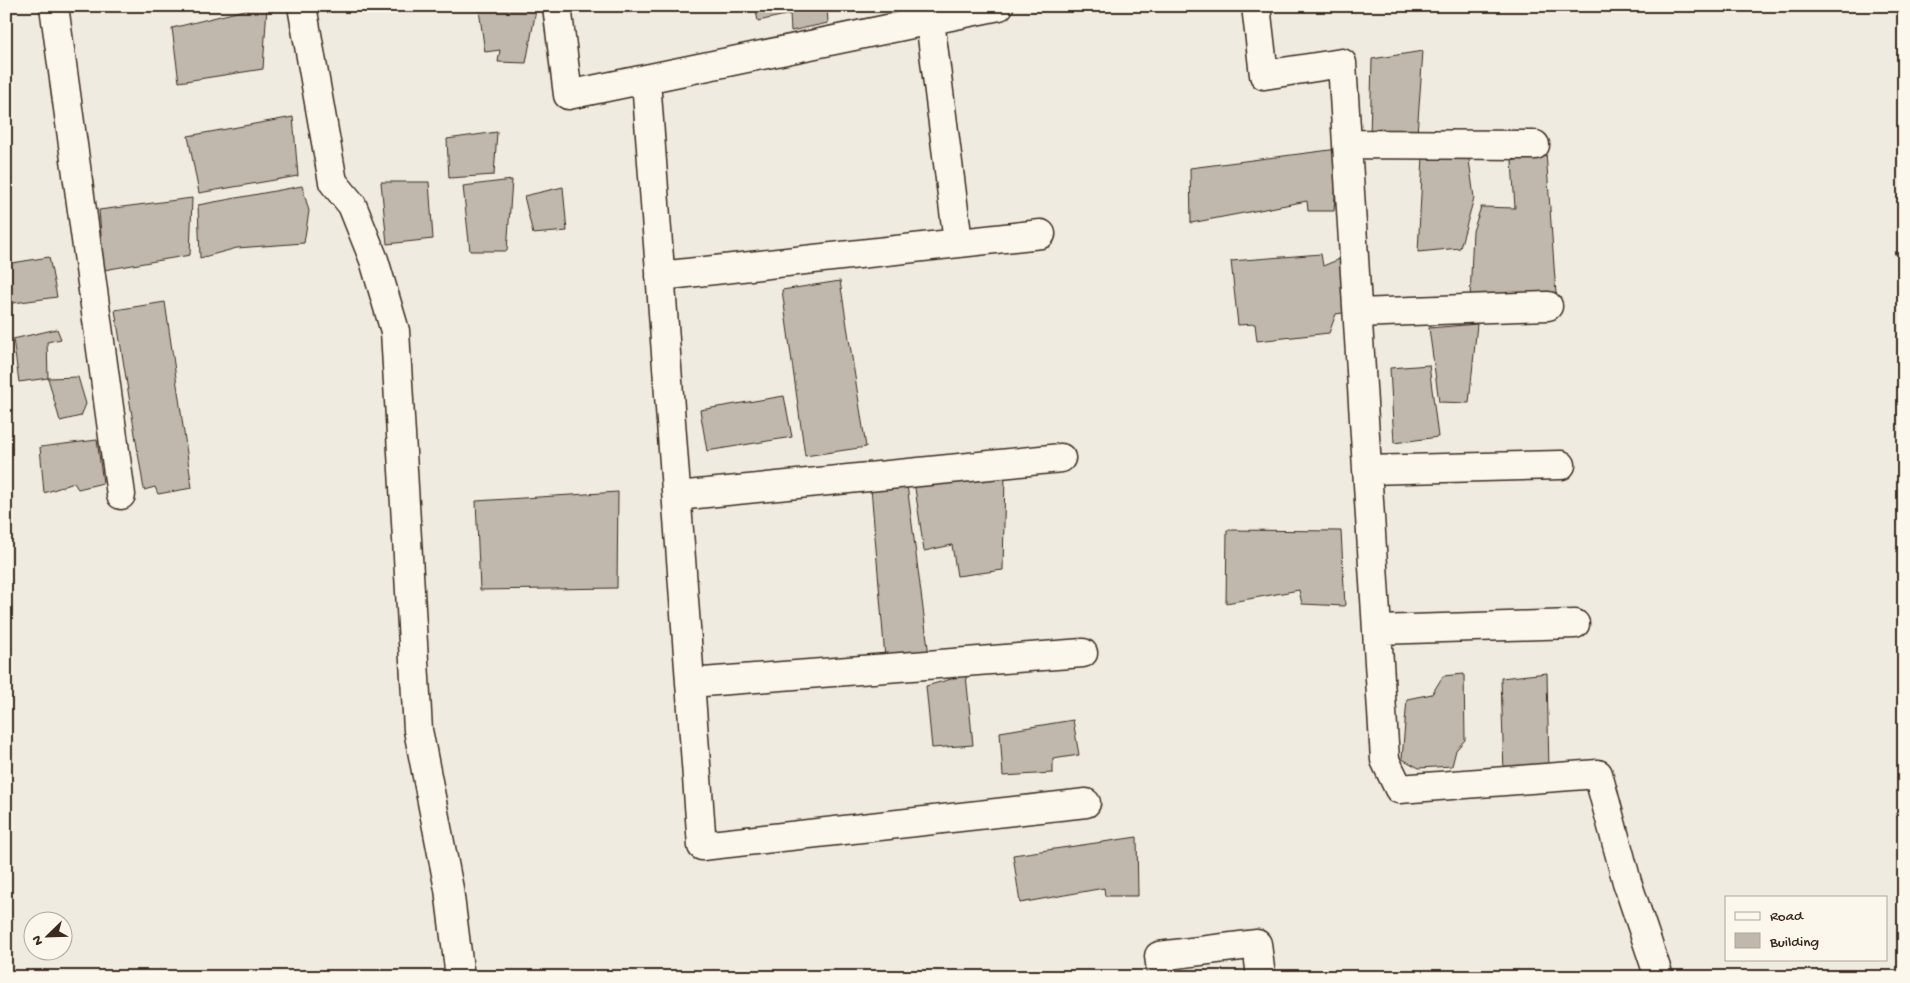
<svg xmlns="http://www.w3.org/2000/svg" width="1910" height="983" font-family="'Gochi Hand',sans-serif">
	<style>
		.building { fill: #c0b8ad; stroke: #3b2a1e }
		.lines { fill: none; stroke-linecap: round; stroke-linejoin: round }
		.minor-casing { stroke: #3b2a1e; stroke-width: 31 }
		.path { stroke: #3b2a1e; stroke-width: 3; stroke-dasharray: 5 4; stroke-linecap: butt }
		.minor { stroke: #fbf7ec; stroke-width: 28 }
	</style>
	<rect width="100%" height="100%" fill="#f0ebe0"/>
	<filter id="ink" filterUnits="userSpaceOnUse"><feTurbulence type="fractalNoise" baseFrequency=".02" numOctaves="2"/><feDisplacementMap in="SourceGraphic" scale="10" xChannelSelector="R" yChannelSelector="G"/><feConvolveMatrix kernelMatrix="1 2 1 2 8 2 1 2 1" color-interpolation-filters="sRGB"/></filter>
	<g filter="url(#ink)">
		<path class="building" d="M261,6h6l-4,63 -84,13 -7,-54z
			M755,6h72l1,17 -37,8 -1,-17 -32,7z
			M479,10h57l-10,53 -28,-1 2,-12 -15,2z
			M1423,51l-6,83 -47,3 2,-78z
			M293,117l5,59 -99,17 -11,-57z
			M497,132l-3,43 -45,3 -2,-39z
			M1338,149l-4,62h-26l-1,-10 -116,22 -1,-55z
			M1468,152l6,46 -14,50 -42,4 5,-96z
			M1546,152l10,142 -86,4 3,-67 8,-24 34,1 -3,-47z
			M512,180l-5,71h-37l-7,-65z
			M381,182h48l4,57 -46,5z
			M302,186l7,25 -5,32 -67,5 -37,10 -2,-53z
			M563,187l4,44 -34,3 -9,-38z
			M192,198l-2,57 -86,15 -5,-60z
			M1321,254l2,12 19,-8 7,54 -13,2 -7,19 -72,8 -2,-17 -17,1 -7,-64z
			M49,257l8,40 -51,7v-40z
			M840,281l26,166 -61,9 -23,-166z
			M165,302l27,186 -34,6 -3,-7 -11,3 -29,-180z
			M1477,324l-8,79 -30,-1 -10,-74z
			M57,329l4,10 -14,3 1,36 -29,4 -6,-43z
			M1429,365l9,72 -44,6 -4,-75z
			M78,377l8,27 -5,12 -21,5 -12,-43z
			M784,396l8,41 -85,14 -7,-41z
			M97,440l6,43 -25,6 -4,-6 -30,10 -4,-46z
			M1005,475l-2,95 -46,6 -5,-31 -28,6 -10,-70z
			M907,485l22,170 -44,3 -14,-170z
			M618,492l-1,96 -137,2 -4,-89z
			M1227,530l114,1 4,75 -43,-2 -3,-14 -73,13z
			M1547,673l2,98 -45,2 -3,-95z
			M1464,674l1,66 -9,10 -4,16 -33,2 -17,-9 5,-60 25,-5 11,-18z
			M966,675l7,70 -41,3 -6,-62z
			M1073,720l6,35 -26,4v14l-50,3 -3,-44z
			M1137,837l1,59h-33l-1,-8 -84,15 -7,-48z"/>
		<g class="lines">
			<g class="minor-casing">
				<path id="minor" d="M54,6l67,489
					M302,6l31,176 19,23 22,55 21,71 23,399 31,159 11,88
					M557,6l11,89 431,-89
					M1256,6l8,69 78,-12 43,697 14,29 199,-15 29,108 32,95
					M930,21l28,221
					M646,80l56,766 384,-43
					M1347,144l188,1
					M660,276l381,-42
					M1358,313l190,-7
					M1367,470l194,-5
					M677,496l384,-38
					M1377,630l198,-6
					M690,683l393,-30
					M1162,977l-3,-21 98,-12 4,33"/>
			</g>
			<path class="path" d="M1894,253l10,-1"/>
			<use href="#minor" class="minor"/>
		</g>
	</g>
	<rect width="1910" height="983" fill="none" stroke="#fbf7ec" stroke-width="25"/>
	<rect x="12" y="12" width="1885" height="958" fill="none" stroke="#3b2a1e" stroke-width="2" filter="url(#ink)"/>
	<rect x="1725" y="896" width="162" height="65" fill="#fbf7ec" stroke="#aea59a"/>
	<rect x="1735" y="912" width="25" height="8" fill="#fbf7ec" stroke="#aea59a"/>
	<text x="1770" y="920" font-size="15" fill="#3b2a1e">Road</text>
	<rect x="1735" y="933" width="25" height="15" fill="#c0b8ad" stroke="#aea59a"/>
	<text x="1770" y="946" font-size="15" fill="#3b2a1e">Building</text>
	<g transform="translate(48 936) rotate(247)"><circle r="24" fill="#fbf7ec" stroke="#aea59a"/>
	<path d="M0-4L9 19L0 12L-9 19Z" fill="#3b2a1e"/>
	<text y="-8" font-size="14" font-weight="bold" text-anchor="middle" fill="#3b2a1e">N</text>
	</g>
</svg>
